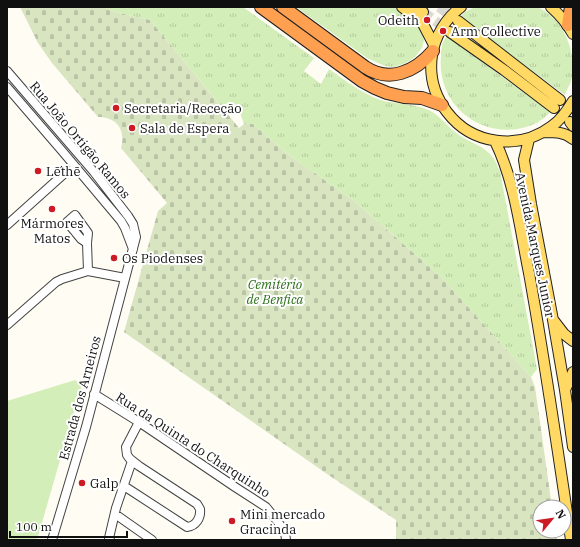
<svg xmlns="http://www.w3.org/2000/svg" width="580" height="547" font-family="'IBM Plex Serif',serif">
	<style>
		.grass { fill: url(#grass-tufts) }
		.cemetery { fill: url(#cemetery-stones) }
		.park { fill: #d4eeb9 }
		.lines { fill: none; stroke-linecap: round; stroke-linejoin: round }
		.major-tunnel { stroke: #dbd9d1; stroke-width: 10; stroke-dasharray: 10 5; stroke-linecap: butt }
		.minor-casing { stroke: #434343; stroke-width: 10 }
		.major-casing { stroke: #212121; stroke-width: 12 }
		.highway-casing { stroke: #212121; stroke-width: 14 }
		.minor { stroke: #fff; stroke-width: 8 }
		.major { stroke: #ffd963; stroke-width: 10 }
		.highway { stroke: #ffa051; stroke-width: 12 }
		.poi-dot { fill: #cd1b24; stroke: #fff; stroke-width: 1.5 }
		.labels { text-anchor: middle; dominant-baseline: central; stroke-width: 4; stroke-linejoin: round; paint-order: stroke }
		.poi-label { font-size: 13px; fill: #101010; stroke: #fff; text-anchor: start }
		.street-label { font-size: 13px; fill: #101010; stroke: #fff }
		.park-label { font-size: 13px; font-style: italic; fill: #2c6f1a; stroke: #fff }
	</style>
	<defs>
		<pattern id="grass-tufts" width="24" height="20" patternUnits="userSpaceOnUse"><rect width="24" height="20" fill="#d4eeb9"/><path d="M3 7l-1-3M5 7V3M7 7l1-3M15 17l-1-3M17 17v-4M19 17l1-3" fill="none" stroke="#b5cb9e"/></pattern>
		<pattern id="cemetery-stones" width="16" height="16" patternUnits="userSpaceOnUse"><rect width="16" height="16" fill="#d9e5c1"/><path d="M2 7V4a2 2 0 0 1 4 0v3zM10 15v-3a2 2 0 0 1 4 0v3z" fill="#b9c3a5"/></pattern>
	</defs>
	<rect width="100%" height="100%" fill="#fffdf3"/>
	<path class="grass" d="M103,7h140l71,51 -10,13 17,13 8,-15c15,11 37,27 55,32 14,3 29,3 42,8 12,4 20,16 29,23 10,9 25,12 34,21 5,4 8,12 11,18l37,198 -6,8 -89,-99 -88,-77 -69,-49 -32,-28h-9l-7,-19 -11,7 -76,-92 -35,-8z
		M296,7h98l22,17 4,5 4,11 -2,8 -7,9 -9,6 -12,4 -9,-1 -18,-8z
		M475,7h63c18,10 26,21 32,40 1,6 3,12 3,19 0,5 -1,13 -3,18 -2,4 -4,7 -5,11l-105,-78 5,-5z
		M447,36l103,76 -7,7 -4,2v1c-48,24 -103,-11 -98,-66 0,-7 1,-15 6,-20z"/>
	<path class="cemetery" d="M20,7h83l12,5 35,8 89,108 5,-4h9l32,28 69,49 88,77 89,99 4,10 17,120h-12v24h15l2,9h-161v-20l-69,-46 -203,-142 34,-121 9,-8 -46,-55c5,-18 -4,-31 -23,-31l-46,-54 -14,-20z"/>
	<path class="park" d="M75,380l7,4 -45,156h-30v-139z"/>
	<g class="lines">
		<path class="major-tunnel" d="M439,7l19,14
			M423,12l26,19"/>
		<g class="minor-casing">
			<path id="minor" d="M7,71l87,101 34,44 5,8 3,13 -50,190 -34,113
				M7,87l56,65 58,69 4,7 8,21
				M7,225l59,-53 12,-2
				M87,243l-6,-4 -14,-17 8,-7 13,18 -1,10 1,28
				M7,325l49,-43 6,-3 26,-8 37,7
				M94,394l45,28 96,65 31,20 12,15 7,10 1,8
				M124,486l63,41c9,-1 14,-9 13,-18l-3,-5 -58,-38 -9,-7 -3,-4 -1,-8 13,-25
				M115,514l37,26
				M110,540l-1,-2 7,-30 16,-47"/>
		</g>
		<g class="major-casing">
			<path id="major" d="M402,7l20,15 12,23
				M416,7l7,5
				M461,7c-15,11 -26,29 -29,48 -3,21 2,40 15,57 25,33 72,39 105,14 9,-6 15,-15 21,-25
				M551,7c9,8 16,16 22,27
				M458,21l102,79
				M450,32l54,38 50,38
				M570,122l3,4
				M544,132c12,0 20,0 29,7
				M529,139l-5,21 7,44 22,116 12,70 8,57
				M495,141c20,41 25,88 34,132 16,89 29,178 42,267
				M554,321l10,13 9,7
				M565,390l8,-18"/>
		</g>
		<g class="highway-casing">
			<path id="highway" d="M261,7l101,74 13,7 12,5 17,4 18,1 20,7
				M283,7l82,60c24,16 50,5 68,-16
				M568,25l3,-18"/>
		</g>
		<use href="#minor" class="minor"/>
		<use href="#major" class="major"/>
		<use href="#highway" class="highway"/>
	</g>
	<g class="poi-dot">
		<circle cx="427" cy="20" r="4"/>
		<circle cx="443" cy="31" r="4"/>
		<circle cx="116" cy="108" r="4"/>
		<circle cx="132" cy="128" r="4"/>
		<circle cx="38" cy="171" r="4"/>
		<circle cx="52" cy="209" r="4"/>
		<circle cx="114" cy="258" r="4"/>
		<circle cx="82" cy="483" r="4"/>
		<circle cx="232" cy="521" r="4"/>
	</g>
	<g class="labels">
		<g class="poi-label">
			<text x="419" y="20" text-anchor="end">Odeith</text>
			<text x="451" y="31">Arm Collective</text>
			<text x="124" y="108">Secretaria/Receção</text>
			<text x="140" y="128">Sala de Espera</text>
			<text x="46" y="171">Lḗthē</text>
			<text x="52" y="223" text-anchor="middle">Mármores<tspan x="52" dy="15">Matos</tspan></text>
			<text x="122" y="258">Os Piodenses</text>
			<text x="90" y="483">Galp</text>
			<text x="240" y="514">Mini mercado<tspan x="240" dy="15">Gracinda</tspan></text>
		</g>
		<g class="street-label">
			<text transform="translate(80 140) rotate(50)">Rua João Ortigão Ramos</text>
			<text transform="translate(535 245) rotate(78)">Avenida Marques Junior</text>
			<text transform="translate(80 398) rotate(-75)">Estrada dos Arneiros</text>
			<text transform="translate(193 445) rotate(33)">Rua da Quinta do Charquinho</text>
		</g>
		<g class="park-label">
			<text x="275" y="284">Cemitério<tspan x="275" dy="15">de Benfica</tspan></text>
		</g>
	</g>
	<rect width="580" height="547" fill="none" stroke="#101010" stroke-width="16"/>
	<g transform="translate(552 519) rotate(61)"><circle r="19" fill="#ffffff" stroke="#9f9f9f"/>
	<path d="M0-3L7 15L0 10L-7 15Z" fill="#cd1b24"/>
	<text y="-6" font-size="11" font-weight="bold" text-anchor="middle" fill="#101010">N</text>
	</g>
	<path d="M10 531v6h117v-6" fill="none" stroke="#101010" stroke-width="2"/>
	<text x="16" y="531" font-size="12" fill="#101010" stroke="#ffffff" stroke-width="3" paint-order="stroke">100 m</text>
</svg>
